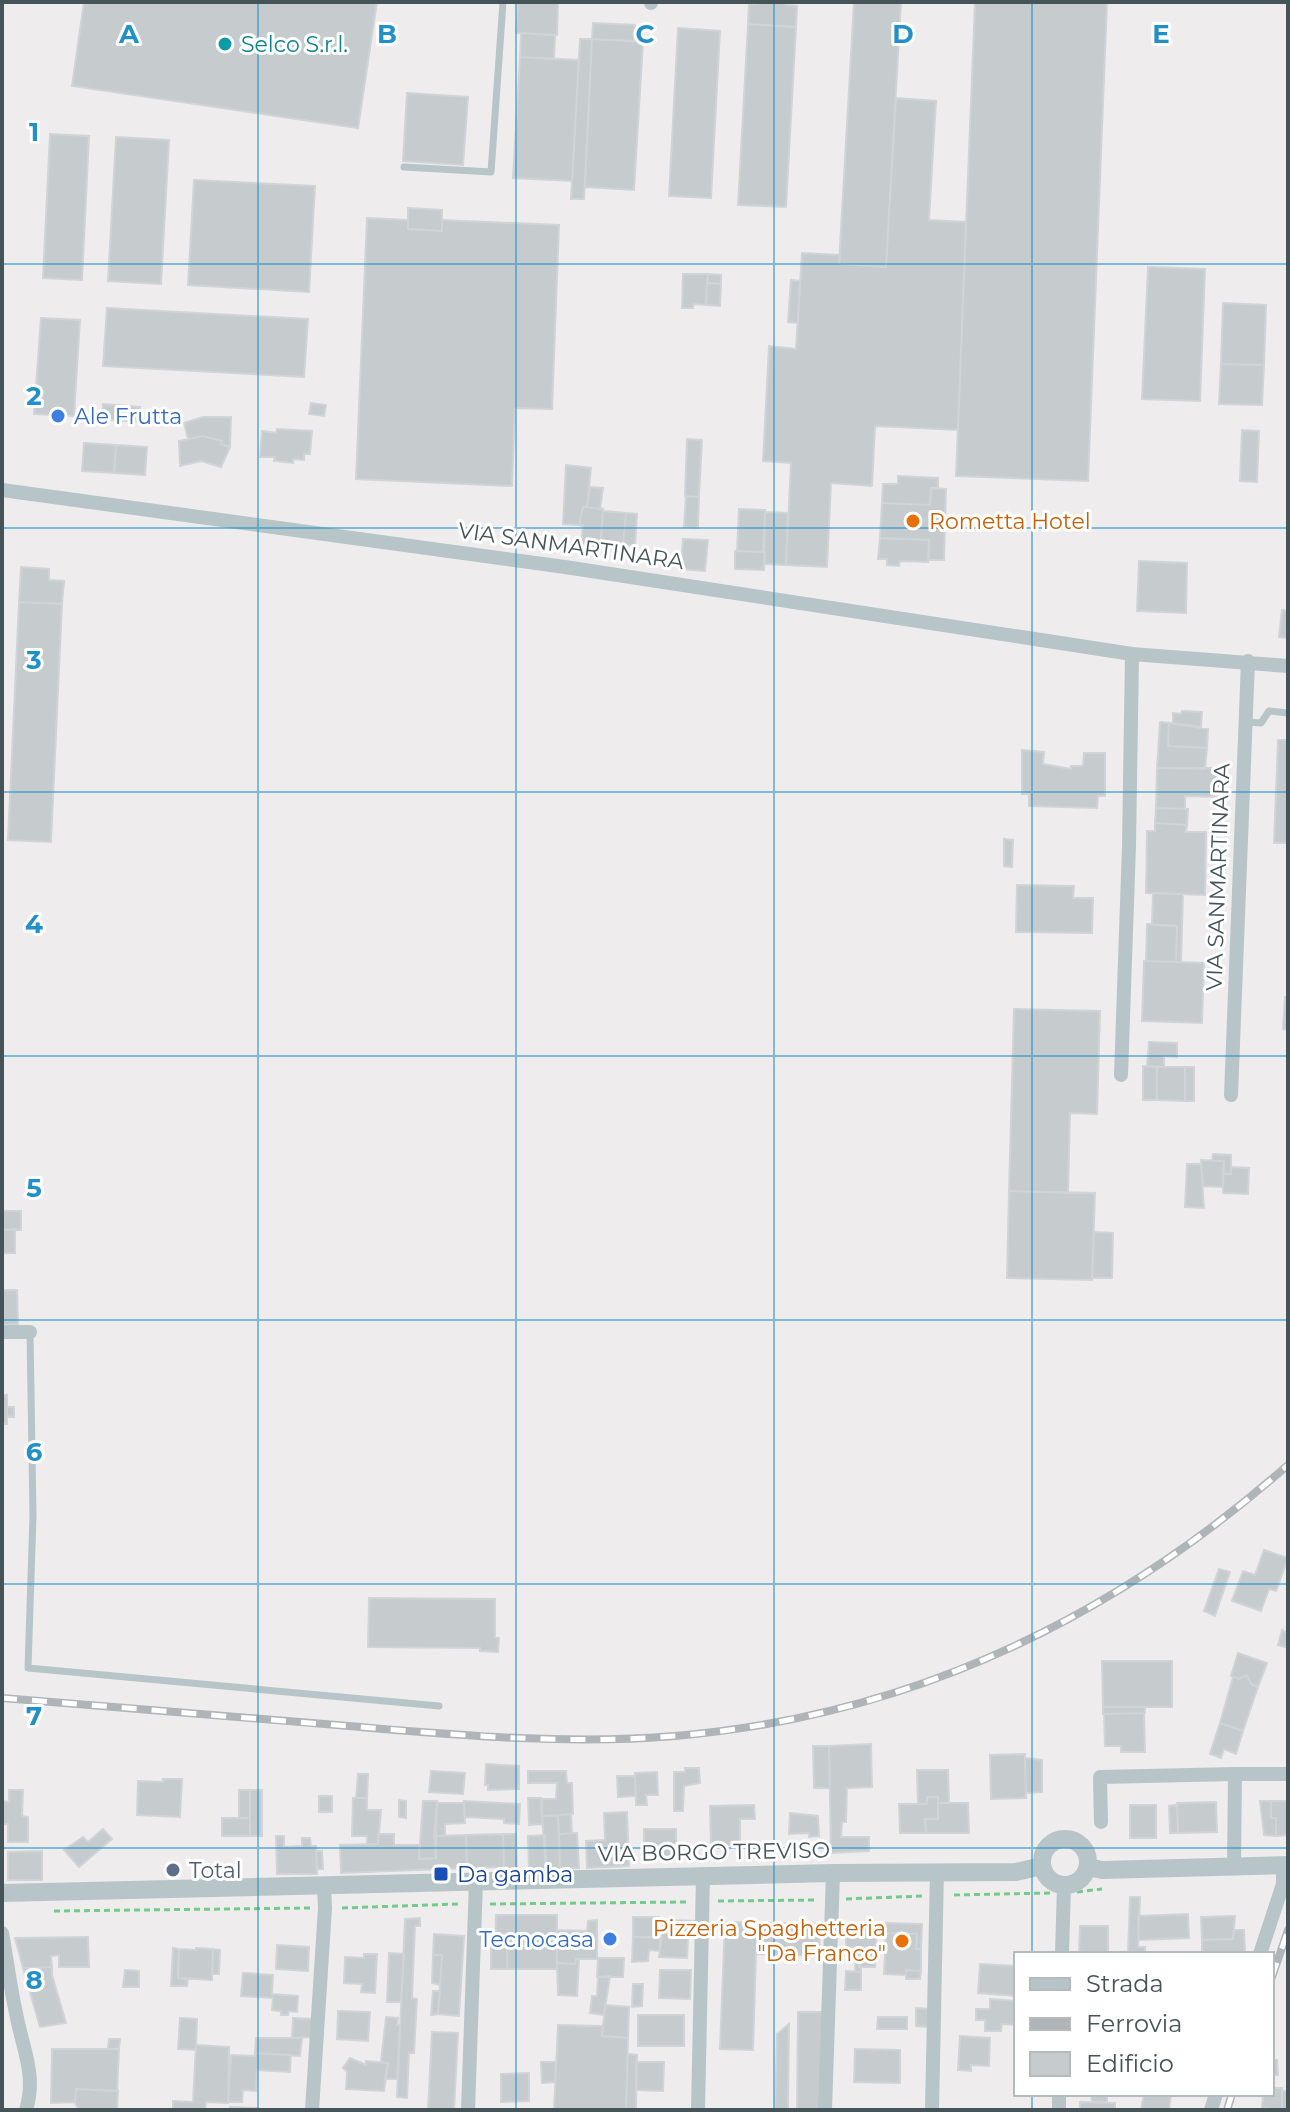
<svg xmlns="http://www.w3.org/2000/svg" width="1290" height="2112" font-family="Montserrat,sans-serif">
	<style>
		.building { fill: #c6cbce; stroke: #d0d4d8; stroke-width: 2 }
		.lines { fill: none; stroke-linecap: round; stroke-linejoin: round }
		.path { stroke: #73cb8b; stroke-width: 3; stroke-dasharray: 6 4; stroke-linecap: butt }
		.service { stroke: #b7c5c9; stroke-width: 7 }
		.minor { stroke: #b7c5c9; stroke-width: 14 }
		.tertiary { stroke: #b7c5c9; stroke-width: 18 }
		.rail-casing { stroke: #aeb4b7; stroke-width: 8 }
		.rail { stroke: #fff; stroke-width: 5; stroke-dasharray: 15; stroke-linecap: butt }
		.grid { fill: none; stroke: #2190c7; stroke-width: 2; stroke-opacity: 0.55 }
		.culture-dot { fill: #0f9aa8; stroke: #fff; stroke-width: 3 }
		.shop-dot { fill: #3f7fe0; stroke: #fff; stroke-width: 3 }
		.food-dot { fill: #e8710a; stroke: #fff; stroke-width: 3 }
		.service-dot { fill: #5c6f8a; stroke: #fff; stroke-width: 3 }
		.transit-dot { fill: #1a4fb4; stroke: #fff; stroke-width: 3 }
		.labels { text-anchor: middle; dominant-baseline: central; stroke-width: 6; stroke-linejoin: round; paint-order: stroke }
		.culture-label { font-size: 22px; fill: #0d838f; stroke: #fff; text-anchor: start }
		.shop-label { font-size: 22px; fill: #366cbe; stroke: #fff; text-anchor: start }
		.food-label { font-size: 22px; fill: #c56008; stroke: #fff; text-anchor: start }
		.street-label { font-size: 22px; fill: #455459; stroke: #fff }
		.service-label { font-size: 22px; fill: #4e5e75; stroke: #fff; text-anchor: start }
		.transit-label { font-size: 22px; fill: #164399; stroke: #fff; text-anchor: start }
		.grid-label { font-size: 26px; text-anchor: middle; font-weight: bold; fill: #2190c7; stroke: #fff; stroke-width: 6; stroke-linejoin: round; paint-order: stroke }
	</style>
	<rect width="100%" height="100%" fill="#efeced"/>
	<path class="building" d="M84,2h293l-19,126 -286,-42z
		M518,2h40l-1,33 -41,-2z
		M756,2h30v3l11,1 -1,21 -48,-3 1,-20h7z
		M854,2h47l-15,265 -47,-3z
		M975,2h132l-19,479 -132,-5z
		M593,23l42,2 -1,16 -42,-2z
		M748,24l48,3 -10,180 -48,-2z
		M678,28l42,3 -9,167 -42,-2z
		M521,33l34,2 -1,24 -34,-2z
		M580,39h12l-8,160h-13z
		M592,39l51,3 -9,148 -49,-3z
		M520,57l59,3 -7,121 -59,-3z
		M407,93l61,4 -5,68 -60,-4z
		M896,98l40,3 -7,119 37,2 -8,208 -83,-4 -3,60 -41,-3 -4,84 -41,-2 5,-102 -28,-2 6,-115 27,3 6,-96 38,2 -1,9 47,3z
		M50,134l39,2 -7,144 -39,-2z
		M116,137l53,3 -8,144 -53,-3z
		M194,180l121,6 -6,106 -121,-7z
		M408,208l34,2v21l-34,-2z
		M367,218l41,2v9l34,2v-11l117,5 -7,184 -37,-1 -3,78 -156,-7z
		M1148,267l57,2 -5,132 -58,-2z
		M683,274h25l-2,31 -12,-1 -1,4h-11z
		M708,274l13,1v9l-14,-1z
		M791,280l9,1 -2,42 -10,-1z
		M707,283l14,1 -1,22 -14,-1z
		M1223,303l43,2 -2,60 -43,-1z
		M107,308l201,11 -4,58 -201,-11z
		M41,318l39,2 -6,96 -40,-2z
		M1221,364l43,1 -2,40 -43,-1z
		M311,403l15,2 -2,11 -15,-2z
		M103,404l37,3 -2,15 -36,-3z
		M203,417h28l-1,30 -9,-3 1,-3 -19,-5 -15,3 -4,-16z
		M277,429l35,2 -2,23h-6v6l-11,-1v4l-19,-2 1,-4h-15l2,-26 14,2z
		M1242,430l17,1 -2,51 -17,-1z
		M203,436l19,5 -1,3 9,3 -9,20 -20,-6 -21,5 -1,-25z
		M687,439l15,1 -3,57 -14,-1z
		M84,443l32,2 -2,28 -32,-2z
		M116,445l31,2 -2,28 -31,-2z
		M566,465l25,3 -4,39h-4l-4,18 -16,-1z
		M898,476l40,2v10h-7l-1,17 -48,-2 1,-19h15z
		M590,487l13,1 -3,21 -13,-2z
		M931,488l15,1 -2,71h-15v-20l-49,-2 2,-35 48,2z
		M686,496l13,1 -1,31 -14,-1z
		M583,507l20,2 -3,37 -19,-1 2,-19 -4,-1z
		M739,509l26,1 -2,42 -26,-1z
		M603,511l23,2 -3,32 -22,-2z
		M765,512l23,1 -2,52 -22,-1z
		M626,513l11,1 -2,32 -12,-1z
		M880,538l49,2 -1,22 -28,-1 -1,5 -12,-1v-6h-9z
		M683,539l25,1 -3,31 -24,-2z
		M735,551l30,1 -1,18 -29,-1z
		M1139,561l48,2 -1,50 -49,-2z
		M21,567l28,2v11l15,1 -2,23 -43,-2z
		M19,602l43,2 -11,238 -43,-2z
		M1282,610l6,1v27l-9,-1z
		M1182,711l20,1 -1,15 -28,-4v-10l8,1z
		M1160,722l9,1 -1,23 39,2 -2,21 -48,-1z
		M1169,723l39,6 -1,19 -39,-2z
		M1278,740h10v103h-14z
		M1022,750l22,2 -1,12 28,5v-3h12l1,-13h21v43h-7l-1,12 -68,-2v-12h-7z
		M1157,768h65l-1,29 -36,-1v13l-29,-1z
		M1156,808l32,1 -1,16 -32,-2z
		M1155,823l32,2 -1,7h20l-1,63 -59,-2 1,-62h8z
		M1004,839l9,1 -1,27 -8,-1z
		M1017,885l57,1 -1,12h20l-1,35 -76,-1z
		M1153,893l30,1 -2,68h-5l1,-36 -25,-1z
		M1147,924l30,2 -1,36 -30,-1z
		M1144,961l60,2 -2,60 -60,-2z
		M1285,997h3v33l-5,-1z
		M1014,1009l86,2 -3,103 -27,-1 -2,80 -59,-2z
		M1149,1042l28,1v14l-13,-1v11l-17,-1z
		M1143,1066l14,1v33h-14z
		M1157,1067h28v34l-28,-1z
		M1185,1067h9v34h-9z
		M1213,1154l18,1v19l-8,-1 1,-12h-12z
		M1201,1160l23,1 -1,26 -20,-1z
		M1187,1164h14l3,44 -19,-1z
		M1231,1167l18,1 -1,26 -25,-1v-20l8,1z
		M1009,1191l86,2 -3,87 -85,-2z
		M2,1211h19v19h-19z
		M15,1229v24h-13v-23z
		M1094,1232l19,1 -1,45h-20z
		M2,1290h15l1,34 -16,1z
		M2,1395h5v29h-5z
		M7,1407h7v10l-7,-1z
		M1264,1550l24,8 -12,33 -7,-2 -8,22 -29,-10 11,-30 12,4z
		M1219,1569l11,3 -15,44 -11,-5z
		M369,1598l126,1v39h4l-1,14 -18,-1v-3l-112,-1z
		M1282,1630l6,3v15l-10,-3z
		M1238,1653l29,10 -9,24 -7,-3 -4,-9 -8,4 -8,-3z
		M1102,1661h70v46h-69z
		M1247,1675l4,9 7,3 -15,44 -23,-8 13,-46 6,2z
		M1103,1707h42v6l-42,1z
		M1144,1713l1,39h-24v-6h-16l-1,-32z
		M1220,1723l23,8 -7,23 -12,-5 -3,9 -11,-4z
		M871,1744l1,43 -25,1 -1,34h-4l-1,15h28v14l-38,2 -2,-107z
		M813,1746h16l1,42h-16z
		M1025,1754l1,44 -35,1 -1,-44z
		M1025,1758l17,2v32l-16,1z
		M486,1764l33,2v23l-31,1v-5h-3z
		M685,1768h14l1,15 -16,3 -1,25h-9v-39h11z
		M917,1770h31l1,33h-11v-6h-11v7h-9z
		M431,1771l34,2 -2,21 -34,-2z
		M528,1771h38l1,12h5l1,31 -31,2v-17h14l1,-16h-29z
		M657,1772l1,23h-12l1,10h-11l-1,-32z
		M358,1774h10l-1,24h-11z
		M617,1776h18l1,20 -18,1z
		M163,1779h19l-2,38 -43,-2 1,-34 25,1z
		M9,1790h14l-1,26 6,1v25h-20v-18h-6v-23l7,1z
		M239,1790h11v28h-11z
		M250,1790h12v46h-12z
		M319,1796h13v16h-13z
		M927,1797h11v22h-13l1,14h-26l-1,-29h28z
		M353,1798h14v12h14l-3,34 -11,1v-9h-15z
		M528,1798h13l1,26 -13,1z
		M399,1800l7,1v17l-7,-1z
		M423,1801h14l-3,34 2,23 -17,1z
		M464,1801l56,3 -1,20 -15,-1v-4l-39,-2z
		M1260,1801h11v17h5v18l-12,-1z
		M1271,1801h17v34l-12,1v-18h-5z
		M1216,1802l1,30 -39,1 -1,-30z
		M437,1803h27l1,20 -20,1v12h-9z
		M938,1803h30l1,30h-43l-1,-14h13z
		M754,1805l1,14h-15v26h-29l-1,-39z
		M1130,1805h26v33h-26z
		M1177,1805l1,28h-8l-1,-27z
		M627,1812l2,54 -42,2 -1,-27 19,-1 -1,-27z
		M790,1813l28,3 1,20 -10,1v-4l-20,1z
		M571,1814l1,19 -13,1 -1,-19z
		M558,1815l2,54h-14l-4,-53z
		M222,1818h28v18h-28z
		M103,1829l9,10 -33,28 -15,-17 19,-13 5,5z
		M644,1829h32v27h-32z
		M577,1833l2,35 -19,1 -1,-35z
		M378,1834h16v11h25v14l17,-1v-22l30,-1 1,33 -126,5 -1,-28 38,-1z
		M503,1834l1,33 -37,1 -1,-33z
		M503,1834h13l1,36h-10v-3h-3z
		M545,1835l1,34 -17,1 -1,-34z
		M276,1836h8v11l18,-1v-8h8l1,8h5l1,28h-40z
		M42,1851v29h-34v-28z
		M316,1851h6l1,18h-6z
		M1130,1897h10l-2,50h7v7h-17z
		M1188,1914l1,24 -50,2 -1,-24z
		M496,1915h61v54h-50v-21h-12z
		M1235,1916l-2,23 -31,1 -1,-23z
		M633,1917h26l-1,20h-25z
		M420,1918v8h-5l-3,72 5,1 -3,54h-5l-2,45 -10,-1 8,-178z
		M597,1920v39h-21l-1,5 -18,-1v-33l30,1 1,-10z
		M664,1920l32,1v16h-8l-1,21 -28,-1z
		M725,1922l95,2 -1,32 -63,-2 -3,96 -33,-1z
		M886,1923l36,1 -1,25h-5l1,-15 -31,-1z
		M846,1924h31l-1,24 -30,-1z
		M1080,1926h28v28h-29z
		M1234,1930h10l1,22 -43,2v-14l31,-1z
		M886,1933l31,1 -1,15h5v22l-15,-1v5l-22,-1z
		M434,1934l30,2 -5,80 -21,-2 4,-59h-9z
		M88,1937l1,30h-30v-12l-8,1 1,11 -29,1 -8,-30z
		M633,1937l27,1v13l-11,-1 -1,11 -16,1z
		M277,1945l32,2 -1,24 -32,-2z
		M856,1947l4,1 1,24h-6z
		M173,1948l6,1 -1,29 10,1 -1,7h-16z
		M196,1948l17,1 -1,31 -34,-2 1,-29 17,1z
		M491,1948h16v21h-16z
		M860,1948h16v11h-17z
		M213,1949l7,1 -1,24h-7z
		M389,1953l15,1 -3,48h-14z
		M364,1954h13l-2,39 -14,-1 1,-8 -18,-1 1,-26 19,1z
		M433,1955h9l-2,30 -8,-2z
		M598,1958h26l-1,19h-26z
		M576,1959h3l-2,37 -19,-1 -1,-32 18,1z
		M859,1959h17l-1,8h-16z
		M980,1964l36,2v30l-38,-3z
		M52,1967v8l14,48 -26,4 -17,-59z
		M125,1970l14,1v16h-16z
		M660,1970h31l-1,29 -31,-1z
		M906,1970l15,1 -1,8h-14z
		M846,1971l15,1v18h-16z
		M243,1973l30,2 -1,19 26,2 -1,16 -8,-1 -1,4h-7v-4l-9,-1 1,-12 -32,-2z
		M610,1976l-6,39 -14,-2 2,-17h5l1,-19z
		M633,1984h10l-1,22 -10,1z
		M433,1991h7l-2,23 -7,1z
		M990,1999l25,2 1,24 -14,-1 -1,7h-16v-11h-9v-11h14z
		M605,2005l24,2 -1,31 -26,-2z
		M916,2008l13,1 -1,18 -12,-1z
		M338,2011l32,1 -2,29 -31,-2z
		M798,2012h24l-1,98h-24z
		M638,2015h46v31h-46z
		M386,2017l12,1 -1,7h3l-3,54h-12l3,-16 -7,-1z
		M878,2017h29v12h-30z
		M180,2018l17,1 -1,31 -18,-1z
		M293,2018l20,1 -2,18 -19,1z
		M789,2024l-1,86h-13l2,-76z
		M558,2025l45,1 -1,10 26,2 -2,72h-72z
		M432,2032l26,1 -4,77h-26z
		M960,2036l30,2 -1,28 -18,-1v6l-13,-1z
		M256,2038h46l-2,18 -45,-3z
		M109,2039h11l-1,10h-11z
		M196,2045l33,2 -1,56 -22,-1 -1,8h-32v-9l20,1z
		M52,2049h67l-2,42 -41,-2 -1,13 -24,1z
		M855,2049l45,1v33l-46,-1z
		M255,2053l36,2 -1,17 -33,-2 -1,21 -13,-1 -1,12h-14l3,-47 24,1z
		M628,2054l9,1 -1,55 -10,-1z
		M350,2058l16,7v-4l22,2 -4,28 -38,-2 1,-17 -4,-4z
		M1272,2060h5l1,15h-6z
		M541,2062h15l-1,20 -13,1z
		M636,2062h28l-1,29 -27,-1z
		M529,2073v28l-28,1v-28z
		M1272,2088h10v22l-20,-2 1,-12 -3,-2h12z
		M76,2089l42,2 -1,19h-38l-4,-7z
		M1282,2091h6v19h-6z
		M1091,2094h16v8h-15z
		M1144,2094h27l-2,16h-28z
		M1080,2102l35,1v7h-35z
		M230,2107l28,1v2h-28z"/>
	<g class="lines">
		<path class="path" d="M1077,1892l25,-3
			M954,1895l96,-2
			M846,1899l76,-3
			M718,1901l100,-1
			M490,1904l196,-2
			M342,1908l116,-4
			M54,1911l256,-3"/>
		<path class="service" d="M404,167l87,5 12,-170
			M1246,722l15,1 8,-12 19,2
			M30,1332l3,184 -5,152 411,38"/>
		<path class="minor" d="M651,3v-1
			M2,490l563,77 567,87 156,12
			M1121,1075l8,-229 3,-192
			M1231,1095l17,-434
			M2,1332h28
			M1101,1822l-1,-45 135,-3
			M1234,1866l1,-92h53
			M2,1933c5,27 8,53 14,80 6,34 21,62 10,97
			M1062,1954l2,-69
			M1260,1954l23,-70v-19
			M312,2110l13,-202 -1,-23
			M468,2110l8,-229
			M698,2110l5,-234
			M825,2110l8,-237
			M932,2110l5,-239
			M1059,2110v-16
			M1211,2110l5,-16"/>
		<path class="tertiary" d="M1042 1862a23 23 0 1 1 46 0a23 23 0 1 1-46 0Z
			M1088,1867l14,3 186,-5
			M2,1893l831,-20 183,-1 26,-6"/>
		<g class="rail-casing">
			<path id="rail" d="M2,1698c116,9 231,19 347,28 108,9 218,19 326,10 235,-20 438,-117 613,-271
				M1272,1977l16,-47
				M1227,2110l5,-16"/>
		</g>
		<use href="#rail" class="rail"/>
	</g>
	<path class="grid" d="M258,2v2108M516,2v2108M774,2v2108M1032,2v1952M2,264h1286M2,528h1286M2,792h1286M2,1056h1286M2,1320h1286M2,1584h1286M2,1848h1286M1032,2094v16"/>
	<circle class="culture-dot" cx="225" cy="44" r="8"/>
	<g class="shop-dot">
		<circle cx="58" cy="416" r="8"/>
		<circle cx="610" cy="1939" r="8"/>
	</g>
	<g class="food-dot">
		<circle cx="913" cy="521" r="8"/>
		<circle cx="902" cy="1941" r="8"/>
	</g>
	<circle class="service-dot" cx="173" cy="1870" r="8"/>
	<rect class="transit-dot" x="433" y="1866" width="16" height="16" rx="4"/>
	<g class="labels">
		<g class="culture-label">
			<text x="241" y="44">Selco S.r.l.</text>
		</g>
		<g class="shop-label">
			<text x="74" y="416">Ale Frutta</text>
			<text x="594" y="1939" text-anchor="end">Tecnocasa</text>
		</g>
		<g class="food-label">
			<text x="929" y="521">Rometta Hotel</text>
			<text x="886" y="1928" text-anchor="end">Pizzeria Spaghetteria<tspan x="886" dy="25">"Da Franco"</tspan></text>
		</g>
		<g class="street-label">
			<text transform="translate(571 546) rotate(8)">VIA SANMARTINARA</text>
			<text transform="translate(1218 877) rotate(-88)">VIA SANMARTINARA</text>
			<text transform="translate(714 1852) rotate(-1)">VIA BORGO TREVISO</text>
		</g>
		<g class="service-label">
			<text x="189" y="1870">Total</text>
		</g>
		<g class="transit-label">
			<text x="457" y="1874">Da gamba</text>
		</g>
	</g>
	<g class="grid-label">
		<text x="129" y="43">A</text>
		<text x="387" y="43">B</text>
		<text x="645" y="43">C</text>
		<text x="903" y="43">D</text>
		<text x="1161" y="43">E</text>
		<text x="34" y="141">1</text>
		<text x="34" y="405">2</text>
		<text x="34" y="669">3</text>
		<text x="34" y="933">4</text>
		<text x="34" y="1197">5</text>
		<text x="34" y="1461">6</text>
		<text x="34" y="1725">7</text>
		<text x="34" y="1989">8</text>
	</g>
	<rect width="1290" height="2112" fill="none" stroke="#455459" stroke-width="8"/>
	<rect x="1014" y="1952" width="260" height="144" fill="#ffffff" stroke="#b5bbbd" stroke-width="2"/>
	<rect x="1030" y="1978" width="40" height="12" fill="#b7c5c9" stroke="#b5bbbd" stroke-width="2"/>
	<text x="1086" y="1992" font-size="24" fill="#455459">Strada</text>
	<rect x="1030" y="2018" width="40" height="12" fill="#aeb4b7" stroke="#b5bbbd" stroke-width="2"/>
	<text x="1086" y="2032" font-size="24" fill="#455459">Ferrovia</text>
	<rect x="1030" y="2052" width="40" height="24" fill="#c6cbce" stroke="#b5bbbd" stroke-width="2"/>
	<text x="1086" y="2072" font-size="24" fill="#455459">Edificio</text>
</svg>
